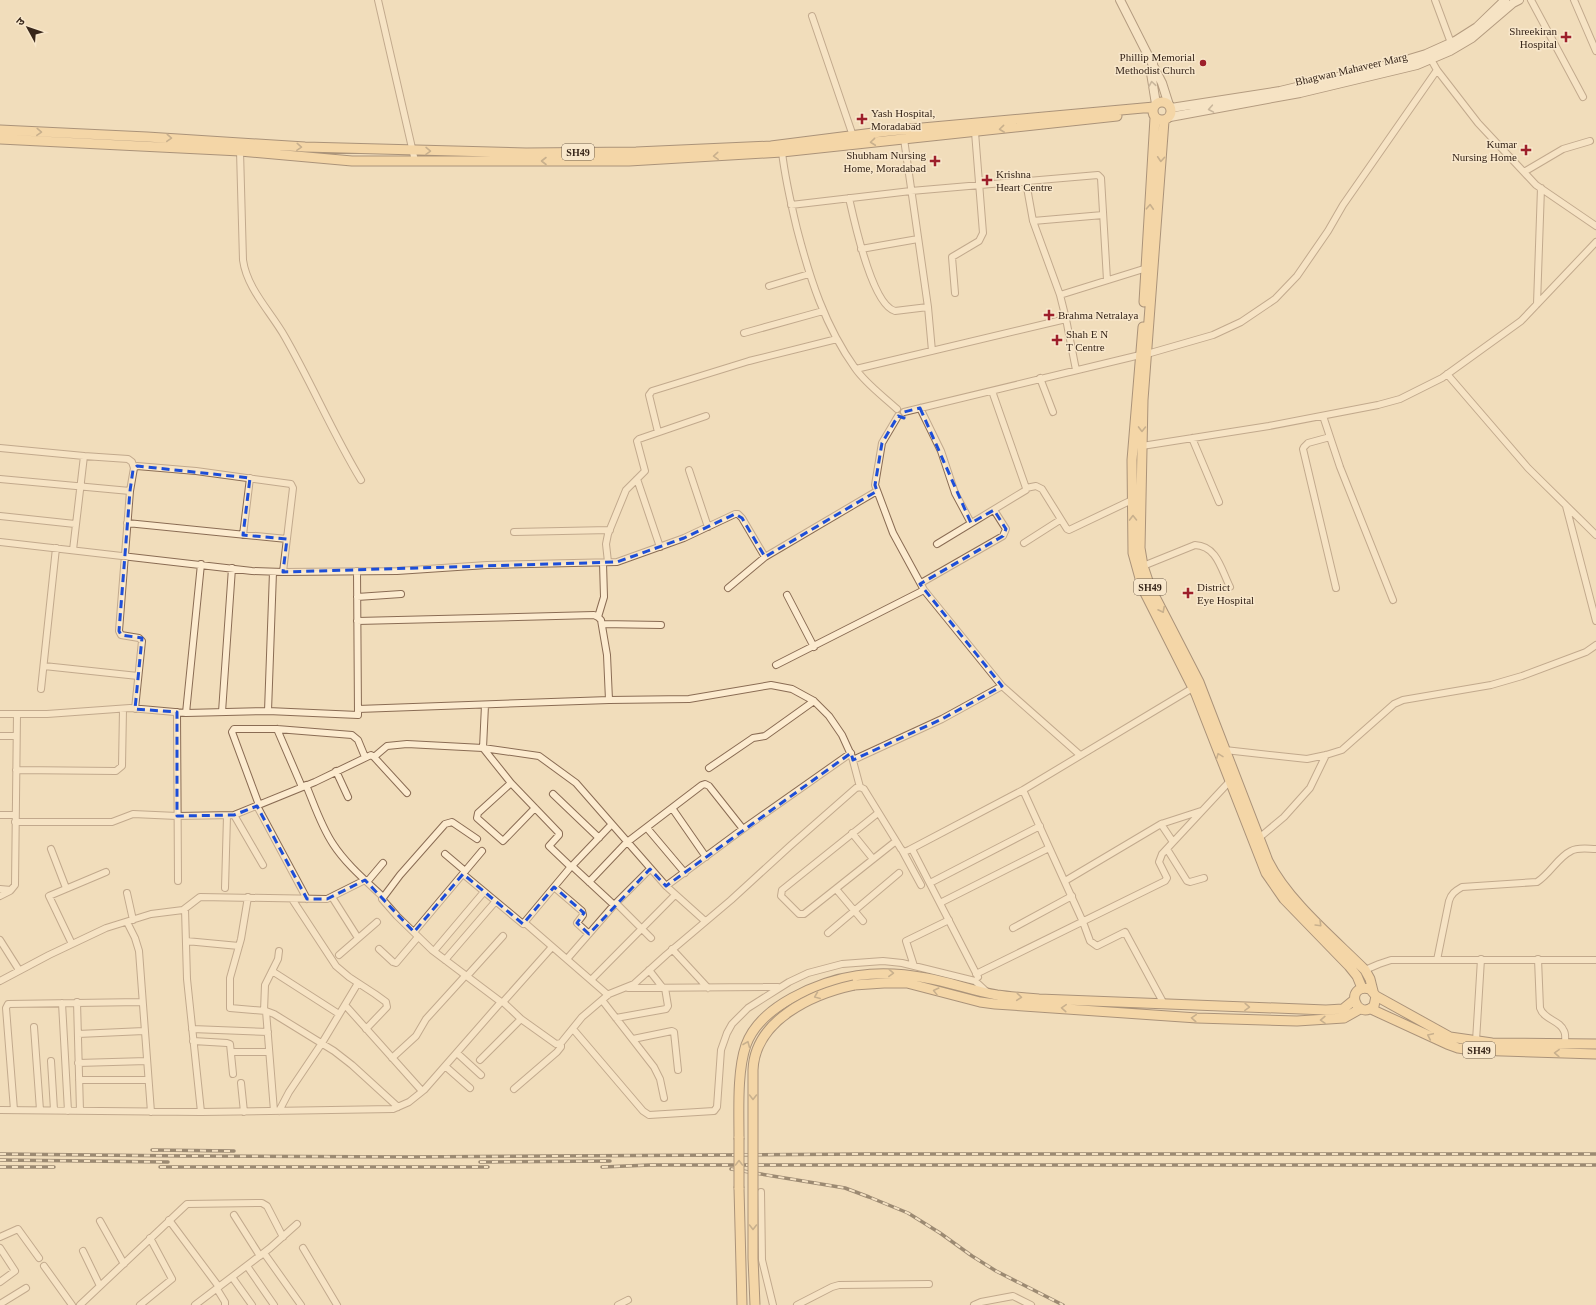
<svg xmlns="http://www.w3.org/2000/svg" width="1596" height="1305" font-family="'Times New Roman','Noto Sans Devanagari',serif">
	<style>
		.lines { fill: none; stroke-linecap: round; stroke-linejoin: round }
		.street-casing { stroke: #8a6c54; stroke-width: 8 }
		.secondary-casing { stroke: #6b4d37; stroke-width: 10 }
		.primary-casing { stroke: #563a29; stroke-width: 11 }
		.street { stroke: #fcebcf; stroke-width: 6 }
		.secondary { stroke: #fcebcf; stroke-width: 8 }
		.primary { stroke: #f9cf8f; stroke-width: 9 }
		.rail-casing { stroke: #37261a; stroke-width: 3.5 }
		.rail { stroke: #f8e7cb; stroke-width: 2; stroke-dasharray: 6; stroke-linecap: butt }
		.primary-bridge-casing { stroke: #563a29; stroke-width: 11; stroke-linecap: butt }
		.primary-bridge { stroke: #f9cf8f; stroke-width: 9 }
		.oneway { stroke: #9a8874 }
		.oneway2 { stroke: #987a54 }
		.marked { fill: none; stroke: #1d4ed8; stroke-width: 3; stroke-dasharray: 8 5; stroke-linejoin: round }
		.poi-dot { fill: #9d1f2a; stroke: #f8e7cb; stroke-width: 1.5 }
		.labels { text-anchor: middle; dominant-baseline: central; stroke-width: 3; stroke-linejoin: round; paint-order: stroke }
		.shield { fill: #f8e7cb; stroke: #71604f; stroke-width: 1 }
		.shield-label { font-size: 10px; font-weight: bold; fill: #37261a }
		.poi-label { font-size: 11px; fill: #37261a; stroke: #f8e7cb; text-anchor: start }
		.street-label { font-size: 11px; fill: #37261a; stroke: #f8e7cb }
	</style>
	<rect width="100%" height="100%" fill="#f1ddbb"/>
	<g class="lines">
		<g class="street-casing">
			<path id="street" d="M378,0l37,161
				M1435,0l16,43
				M1531,0l52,97
				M1574,0l22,51
				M812,16l41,120
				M1429,56l8,14 41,53 58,62 60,41
				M904,139l24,168 4,44
				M240,151l3,109c4,29 28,52 42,77 27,47 48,97 76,143
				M782,152c3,26 9,52 15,77 13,50 28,97 58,139 11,16 28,28 42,41
				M1524,172l39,-23 27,-8
				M1026,182l7,39 27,74 6,24 10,51
				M849,198c5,22 23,107 46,113l33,-4
				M791,205l120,-14 187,-16 3,3 6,102
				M1033,221l70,-6
				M861,249l57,-10
				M769,286l40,-12
				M955,293l-3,-36 27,-16 4,-8 -8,-101
				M1060,295l90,-28
				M1537,304l4,-116
				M744,333l79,-22
				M1147,354l66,-19 28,-13 34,-23 22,-23 31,-45 15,-26 94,-135
				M856,369l210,-50
				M1447,374l81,94 68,67
				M1040,378l13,34
				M920,408l21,43 14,42 16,30
				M904,412l236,-57
				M898,416l-16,27 -7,42 18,48 31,57 78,96 78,69
				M1323,416l17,51 53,133
				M658,432l-9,-37 3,-4 97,-30 88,-22
				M1330,437l-22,6 -4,4 -1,2 33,139
				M1192,438l27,64
				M1142,446l127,-20 109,-21 22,-6 42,-21 79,-57 75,-79
				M0,448l84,8 44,3 4,3 2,6
				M689,470l19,57
				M0,479l130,12
				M637,479l23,68
				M1026,488l10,-2 6,3 25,40 2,1 63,-30
				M1566,506l30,115
				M0,516l75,8
				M127,523l160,16
				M514,532l96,-2
				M243,535l7,-57
				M0,542l252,29 31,1 114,-1 90,-6 130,-3 67,-24 51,-24h3l4,4 23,39
				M1024,543l36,-23
				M937,544l89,-54v-2l-34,-97
				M73,550l11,-94
				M608,562l-2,-18 2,-10 18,-44 19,-19 -8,-30 2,-2 67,-23
				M1143,566l52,-21c22,1 26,24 35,42
				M921,583l82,-47 3,-7 -12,-19
				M728,588l37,-31 112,-66
				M787,595l27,52
				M357,597l44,-3
				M598,617l6,-20 -1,-34
				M357,621l237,-6 4,2 3,3 6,35 2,45 80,-1 82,-14 21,4 22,12 15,15 13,19 10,22 8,30
				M602,624l59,1
				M776,665l148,-75
				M44,666l94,10
				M41,689l15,-141
				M485,705l-2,43 28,35 48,50v2l-10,11 22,21
				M135,709l7,-68 -3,-3 -18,-3 -2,-4 11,-140 4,-23 3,-2 59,5 95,13 2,4 -10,84
				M358,709l251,-9
				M268,711l5,-139
				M177,712l1,169
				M222,712l10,-144
				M186,713l15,-149
				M0,714h47l83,-6 56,5 82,-2 90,4 -1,-144
				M277,729l25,58
				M0,736h16
				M1225,750l82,9 19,-4 16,-5 52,-46 9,-4 88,-15 31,-9 64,-24 10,-7
				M374,757l13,-11 20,-2 76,4 56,8 37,27 90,103 39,35
				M853,760l89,-41 60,-33
				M709,768l44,-30 12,-2 49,-35
				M16,770l100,1 6,-5 1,-57
				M336,771l12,26
				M511,783l-33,30 -1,5 26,23 32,-33
				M306,785c8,19 15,41 27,59 13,20 32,36 50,53
				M1023,790l60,132 7,19 7,5 28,-14 39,72
				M553,794l46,44
				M259,805l-27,-73 2,-3h43l75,6 6,5 7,17
				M257,806l50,93
				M672,808l34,49
				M878,813l-96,77 -1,6 18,18h5l92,-73
				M0,815h15
				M234,815l29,50
				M15,822h97l21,-8 44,2 57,-1 81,-33 56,-27 3,2 33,36
				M1161,824l12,18
				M647,828l38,45
				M852,833l21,26
				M1259,838l25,-21 26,-29 16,-33
				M477,839l-25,-17 -7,2 -45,51 -18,24 15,17 35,34 69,52
				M51,849l15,39
				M912,849l66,128
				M1167,849l20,32 3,1 14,-4
				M902,850l19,35
				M445,854l20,17
				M572,866l42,39
				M463,874l60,50 46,-55 42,-44
				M1065,881l96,-57 40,-13
				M367,882l16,-19
				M589,882l37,-39 76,-58 3,-1 4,2 34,43
				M930,883l110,-57
				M666,886l77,-57 108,-76
				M554,887l28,24 1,4 -6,8 12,11
				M225,888l2,-72
				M0,889l11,1 4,-5 2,-171
				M836,889l27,32
				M127,893l6,27
				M0,896l10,-5
				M248,897l-7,42 -11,39v30l36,3 8,3 60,37 18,14 46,42
				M332,897l26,41
				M292,899l44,67 13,11 26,17 11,8 1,5 -21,22
				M616,903l35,35
				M940,903l109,-55
				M185,909l2,70 14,133
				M127,922l8,16 4,13 12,161
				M525,923l83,72
				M1013,928l59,-32
				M414,932l68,-81
				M828,933l71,-60
				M0,940l19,30
				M186,941l53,5
				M72,944l-23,-48 57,-24
				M379,949l14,13 3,1 22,-26
				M672,949l36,39
				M434,951l49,-58
				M339,955l38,-33
				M567,959l47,-54 36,-36
				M1538,959l2,49c4,12 20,12 24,23 2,3 1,9 1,13
				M445,960l50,-58
				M1437,960l12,-59c2,-7 6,-10 13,-14l75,-5c13,-8 21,-25 34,-31 7,-4 17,-2 25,-2
				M914,966l-8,-25 43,-21
				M649,970l14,18
				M1365,970l14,-6 12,-4h205
				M272,971l67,43
				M976,974l189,-93 2,-3 -8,-16 3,-8 67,-72
				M467,976l36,-40
				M591,980l84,-85
				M0,981l49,-26 57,-27 45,-14 32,-4 17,-13 127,2 38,-19
				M628,988l150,-1
				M602,1000l52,67 6,12 4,19
				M77,1002l3,109
				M503,1002l49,-55
				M62,1003l6,108
				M345,1005l77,86
				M264,1011l1,-26 13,-26 1,-8
				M266,1011l8,100
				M616,1018l50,-9 2,-3 -3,-18
				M34,1027l6,83
				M192,1029l76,3
				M573,1029l70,82 6,4 65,-4 3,-4 4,-57 6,-17 5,-9 16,-16 41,-26 19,-9 34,-9 41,-3 19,2 73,18 13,12
				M78,1034l66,-3
				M633,1039l39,-8 2,1 4,38
				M193,1041l34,2 3,1 3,30
				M1476,1041l5,-82
				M231,1052h38
				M457,1053l24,22
				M392,1058l24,-22 10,-17 40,-44
				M480,1060l41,-41
				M51,1061l3,49
				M78,1063l69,-2
				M445,1066l25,22
				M79,1080h69
				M241,1083l3,29
				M514,1089l43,-37 4,-5v-4
				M0,1110l201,2 192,-3 16,-7 15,-12 77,-88h2l18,17 35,25 5,-1 21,-26 27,-23 25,-10 32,-29 65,-55 59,-54 66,-58 4,-1 4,2 37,60 3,3 5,-2 114,-60 173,-104
				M14,1110l-8,-102 2,-4 134,-2
				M279,1111l10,-19 33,-49 36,-60
				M761,1192l1,68 11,45
				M234,1215l26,41
				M169,1220l50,67
				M100,1221l24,43
				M0,1237l18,-8 21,29
				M0,1248l15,23 -15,11
				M303,1248l34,57
				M83,1251l17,35
				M264,1253l37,52
				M44,1266l28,39
				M247,1266l27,39
				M232,1277l20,28
				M217,1289l8,13v3
				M0,1304l26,-16
				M80,1305l107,-101 75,-1 5,3 16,31
				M140,1305l32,-26 -22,-41
				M195,1305l75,-57 27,-24
				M618,1305l10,-5
				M797,1305l35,-18 7,-2 90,-1
				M974,1305l7,-3 32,-6 18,9"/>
		</g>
		<g class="secondary-casing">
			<path id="secondary" d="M1120,0l42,83 7,22
				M1153,64l-2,9 5,31
				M1171,108l109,-17 116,-28 30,-9 29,-13 22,-14 28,-27
				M1170,117l130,-24 117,-28 33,-14 22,-13 41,-35 6,-3"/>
		</g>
		<g class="primary-casing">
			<path id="primary" d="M1153 111a9 9 0 1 1 18 0a9 9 0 1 1-18 0Z
				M1164,121l-21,279 -3,148 3,18 7,21 49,95 69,179c20,40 65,77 97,109l5,9 3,12
				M0,130l147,7 158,10 221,6 110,-1 135,-6 118,-15 265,-24
				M0,139l240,12 112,10h277l153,-9 335,-36
				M1144,302l11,-184
				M1143,327l-11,133 1,93 10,36 53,105 70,179 18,26 65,67 8,10 5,12
				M854,985l30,-2h23l73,19 15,2 202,14 100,3 47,-3 16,-9
				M1376,996l-2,10c-19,16 -30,-23 -4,-17l6,7 74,41 42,6 104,1
				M1371,1009l76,35 11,4 14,2 124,4
				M739,1138c0,-28 -2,-67 7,-93 8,-22 26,-36 46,-47 43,-24 86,-29 134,-20 24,4 47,13 71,17 14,2 28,3 42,4l287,11 17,-1 11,-9
				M739,1188l3,117"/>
		</g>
		<use href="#street" class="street"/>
		<use href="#secondary" class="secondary"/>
		<use href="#primary" class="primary"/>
		<g class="rail-casing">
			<path id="rail" d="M152,1150l82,1
				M0,1154l186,2 224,1 455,-3h731
				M0,1160l168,2
				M480,1162l130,-1
				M0,1167h54
				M160,1167h328
				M602,1167l48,-2h946
				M731,1169l114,19 24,9 39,16 32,20 32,23 24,15 67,34"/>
		</g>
		<use href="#rail" class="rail"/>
		<g class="primary-bridge-casing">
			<path id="primary-bridge" d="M739,1188v-50
				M755,1305l-2,-47v-188c2,-50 59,-76 101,-85"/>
		</g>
		<use href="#primary-bridge" class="primary-bridge"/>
	</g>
	<defs><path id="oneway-chevron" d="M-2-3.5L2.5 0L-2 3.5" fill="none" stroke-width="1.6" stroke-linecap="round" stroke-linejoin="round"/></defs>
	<g class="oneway">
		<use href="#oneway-chevron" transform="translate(1152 84) rotate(-99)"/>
		<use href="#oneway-chevron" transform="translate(1211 109) rotate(170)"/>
	</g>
	<g class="oneway2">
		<use href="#oneway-chevron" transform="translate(1002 129) rotate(174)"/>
		<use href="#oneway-chevron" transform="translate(39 132) rotate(3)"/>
		<use href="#oneway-chevron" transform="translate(169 138) rotate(4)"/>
		<use href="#oneway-chevron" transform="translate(873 142) rotate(174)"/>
		<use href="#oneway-chevron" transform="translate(299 147) rotate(4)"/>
		<use href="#oneway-chevron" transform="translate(428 151) rotate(1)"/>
		<use href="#oneway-chevron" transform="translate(716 156) rotate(176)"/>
		<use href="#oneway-chevron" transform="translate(1161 159) rotate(94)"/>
		<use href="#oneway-chevron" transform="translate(544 161) rotate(180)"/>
		<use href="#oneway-chevron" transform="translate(1150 207) rotate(-87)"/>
		<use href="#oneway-chevron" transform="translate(1142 429) rotate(91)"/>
		<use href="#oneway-chevron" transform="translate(1133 518) rotate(-91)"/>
		<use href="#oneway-chevron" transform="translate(1162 610) rotate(63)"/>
		<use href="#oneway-chevron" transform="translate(1219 756) rotate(-111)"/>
		<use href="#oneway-chevron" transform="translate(1319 924) rotate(45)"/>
		<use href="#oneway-chevron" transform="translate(891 973) rotate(2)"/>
		<use href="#oneway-chevron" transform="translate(936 991) rotate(-166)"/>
		<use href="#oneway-chevron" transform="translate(817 996) rotate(158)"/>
		<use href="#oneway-chevron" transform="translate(1019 997) rotate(5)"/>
		<use href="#oneway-chevron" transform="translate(1247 1007) rotate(2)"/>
		<use href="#oneway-chevron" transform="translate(1064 1008) rotate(-176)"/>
		<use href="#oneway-chevron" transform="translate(1194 1018) rotate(-176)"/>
		<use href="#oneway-chevron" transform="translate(1323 1020) rotate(178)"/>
		<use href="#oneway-chevron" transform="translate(1430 1036) rotate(-155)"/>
		<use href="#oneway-chevron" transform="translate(747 1044) rotate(-68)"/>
		<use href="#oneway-chevron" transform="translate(1557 1053) rotate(-178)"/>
		<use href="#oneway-chevron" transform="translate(753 1097) rotate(90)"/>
		<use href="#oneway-chevron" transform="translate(739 1163) rotate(-90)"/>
		<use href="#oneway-chevron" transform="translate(753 1227) rotate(90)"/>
	</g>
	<path d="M0 0H1596V1305H0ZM920,408l51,115 23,-13 12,19 -3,7 -83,48 82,102 -60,33 -89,41 -2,-7 -185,133 -16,-17 -61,65 -12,-11 7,-10 -30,-26 -31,37 -60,-50 -49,58 -49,-52 -38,19h-20l-50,-93 -23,9 -57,1v-104l-42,-3 7,-71 -21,-3 -2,-4 11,-140 3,-21 4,-4 113,12 -7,57 44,4 -4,33 334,-10 67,-24 51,-24 7,4 23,39 112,-66 -2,-6 7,-42 16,-27 6,2v-6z" fill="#f1ddbb" fill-opacity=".55" fill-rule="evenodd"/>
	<path class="marked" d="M920,408l51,115 23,-13 12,19 -3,7 -83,48 82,102 -60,33 -89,41 -2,-7 -185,133 -16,-17 -61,65 -12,-11 7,-10 -30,-26 -31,37 -60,-50 -49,58 -49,-52 -38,19h-20l-50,-93 -23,9 -57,1v-104l-42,-3 7,-71 -21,-3 -2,-4 11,-140 3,-21 4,-4 113,12 -7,57 44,4 -4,33 334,-10 67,-24 51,-24 7,4 23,39 112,-66 -2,-6 7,-42 16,-27 6,2v-6z"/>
	<g class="poi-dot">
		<path d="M1564 31h4v4h4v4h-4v4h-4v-4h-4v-4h4z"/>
		<circle cx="1203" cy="63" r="4"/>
		<path d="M860 113h4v4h4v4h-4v4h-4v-4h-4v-4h4z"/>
		<path d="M1524 144h4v4h4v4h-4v4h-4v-4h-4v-4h4z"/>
		<path d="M933 155h4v4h4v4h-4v4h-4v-4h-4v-4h4z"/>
		<path d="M985 174h4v4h4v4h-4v4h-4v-4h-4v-4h4z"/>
		<path d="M1047 309h4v4h4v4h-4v4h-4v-4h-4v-4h4z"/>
		<path d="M1055 334h4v4h4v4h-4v4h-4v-4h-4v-4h4z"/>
		<path d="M1186 587h4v4h4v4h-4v4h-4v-4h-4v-4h4z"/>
	</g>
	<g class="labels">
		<g class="shield">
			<rect x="562" y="144" width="32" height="16" rx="3"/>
			<rect x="1134" y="579" width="32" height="16" rx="3"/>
			<rect x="1463" y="1042" width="32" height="16" rx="3"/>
		</g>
		<g class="shield-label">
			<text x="578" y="152">SH49</text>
			<text x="1150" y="587">SH49</text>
			<text x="1479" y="1050">SH49</text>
		</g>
		<g class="poi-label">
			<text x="1557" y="31" text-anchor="end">Shreekiran<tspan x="1557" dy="13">Hospital</tspan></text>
			<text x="1195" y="57" text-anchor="end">Phillip Memorial<tspan x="1195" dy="13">Methodist Church</tspan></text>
			<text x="871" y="113">Yash Hospital,<tspan x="871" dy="13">Moradabad</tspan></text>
			<text x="1517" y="144" text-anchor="end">Kumar<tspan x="1517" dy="13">Nursing Home</tspan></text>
			<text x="926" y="155" text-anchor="end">Shubham Nursing<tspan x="926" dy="13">Home, Moradabad</tspan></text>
			<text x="996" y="174">Krishna<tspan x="996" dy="13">Heart Centre</tspan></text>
			<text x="1058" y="315">Brahma Netralaya</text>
			<text x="1066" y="334">Shah E N<tspan x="1066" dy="13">T Centre</tspan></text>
			<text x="1197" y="587">District<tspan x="1197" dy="13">Eye Hospital</tspan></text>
		</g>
		<g class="street-label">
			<text transform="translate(1351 69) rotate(-13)">Bhagwan Mahaveer Marg</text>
		</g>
	</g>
	<g transform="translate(28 28) rotate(310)" stroke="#f8e7cb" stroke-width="3" paint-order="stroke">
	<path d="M0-3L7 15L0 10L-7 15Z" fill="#37261a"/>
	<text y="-6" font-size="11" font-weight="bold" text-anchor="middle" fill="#37261a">उ</text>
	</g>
</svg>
